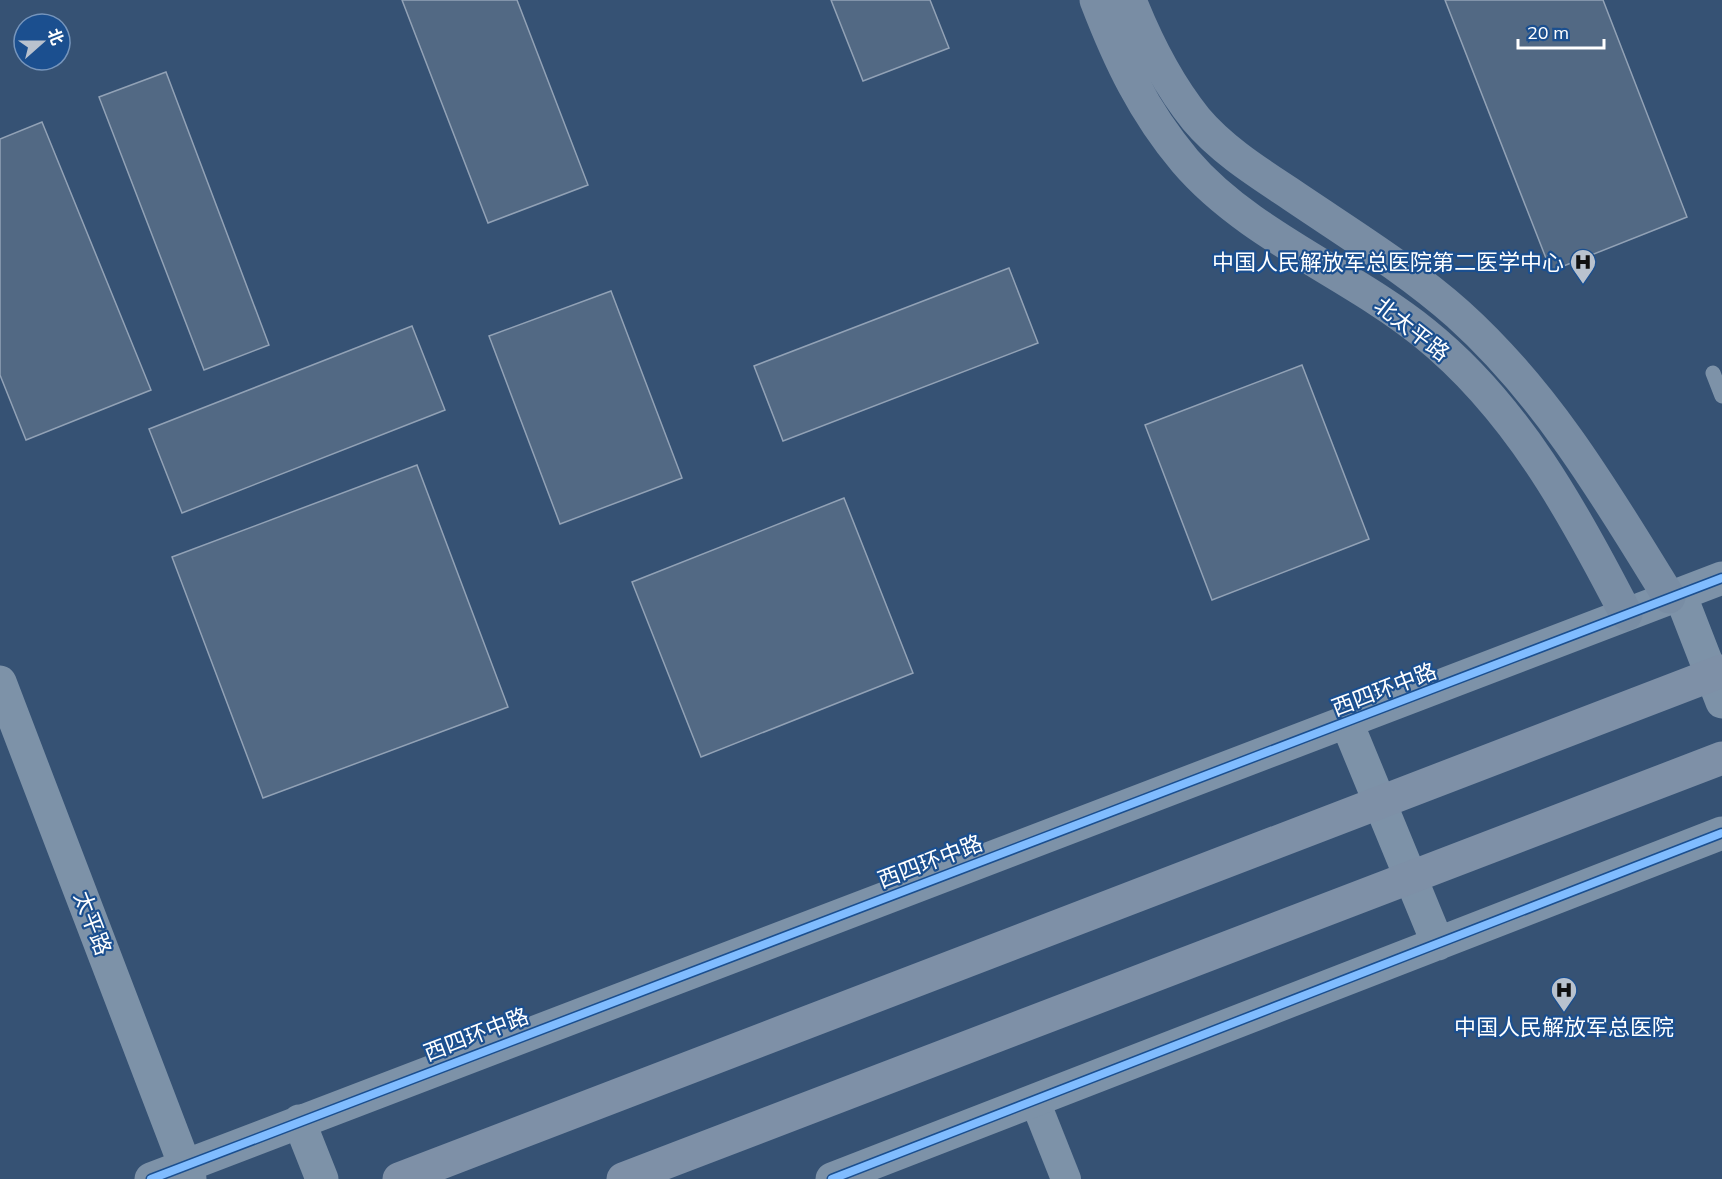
<svg xmlns="http://www.w3.org/2000/svg" width="1722" height="1179" font-family="Mulish,'Noto Sans SC',sans-serif">
	<style>
		.building { fill: #526984; stroke: #92a2b6; stroke-width: 1.5 }
		.lines { fill: none; stroke-linecap: round; stroke-linejoin: round }
		.service { stroke: #7d92a8; stroke-width: 15 }
		.minor { stroke: #7d92a8; stroke-width: 30 }
		.tertiary { stroke: #7d92a8; stroke-width: 33 }
		.secondary { stroke: #798da4; stroke-width: 33 }
		.trunk-bridge { stroke: #7e90a7; stroke-width: 33 }
		.cycleway-casing { stroke: #1b4f8f; stroke-width: 11 }
		.cycleway { stroke: #80bcff; stroke-width: 8 }
		.labels { text-anchor: middle; dominant-baseline: central; stroke-width: 4.5; stroke-linejoin: round; paint-order: stroke }
		.poi-label { font-size: 22px; fill: #fff; stroke: #1b4f8f; text-anchor: end }
		.street-label { font-size: 22px; fill: #fff; stroke: #1b4f8f }
	</style>
	<rect width="100%" height="100%" fill="#365274"/>
	<path class="building" d="M402,0h115l71,185 -100,38z
		M831,0h99l19,48 -86,33z
		M1445,0h158l84,217 -136,54z
		M166,72l103,273 -65,25 -105,-273z
		M42,122l109,268 -125,50 -26,-65v-236z
		M1009,268l29,75 -255,98 -29,-75z
		M611,291l71,187 -122,46 -71,-188z
		M412,326l33,84 -263,103 -33,-84z
		M1302,365l67,174 -157,61 -67,-175z
		M417,465l91,242 -245,91 -91,-241z
		M844,498l69,175 -212,84 -69,-175z"/>
	<g class="lines">
		<path class="service" d="M1713,373l9,23"/>
		<path class="minor" d="M1035,1101l31,78"/>
		<path class="tertiary" d="M1680,594l42,108
			M0,682l190,497
			M1347,723l91,221
			M299,1121l23,58
			M151,1179l1571,-601
			M832,1179l890,-346"/>
		<path class="secondary" d="M1096,0c23,60 47,111 89,161 63,74 165,112 239,172 92,74 149,178 202,281
			M1130,0c17,43 37,83 66,119 26,31 63,54 96,76 56,38 115,74 166,119 89,80 149,182 211,283"/>
		<path class="trunk-bridge" d="M399,1179l1323,-508
			M623,1179l1099,-421"/>
		<g class="cycleway-casing">
			<path id="cycleway" d="M151,1179l1571,-601
				M832,1179l890,-346"/>
		</g>
		<use href="#cycleway" class="cycleway"/>
	</g>
	<defs>
		<g id="hospital-pin" transform="scale(1.35)"><path d="M0 17L-7.5 6A9.5 9.5 0 1 1 7.5 6Z" fill="#b9c2ce" stroke="#1b4f8f"/><path d="M-5-5h3v3.5h4V-5h3V5h-3V1.5h-4V5h-3Z" fill="#111"/></g>
	</defs>
	<g fill-rule="evenodd">
		<use href="#hospital-pin" x="1583" y="262"/>
		<use href="#hospital-pin" x="1564" y="990"/>
	</g>
	<g class="labels">
		<g class="poi-label">
			<text x="1564" y="262">中国人民解放军总医院第二医学中心</text>
			<text x="1564" y="1027" text-anchor="middle">中国人民解放军总医院</text>
		</g>
		<g class="street-label">
			<text transform="translate(1412 329) rotate(38)">北太平路</text>
			<text transform="translate(1384 689) rotate(-21)">西四环中路</text>
			<text transform="translate(930 861) rotate(-21)">西四环中路</text>
			<text transform="translate(93 923) rotate(69)">太平路</text>
			<text transform="translate(476 1034) rotate(-21)">西四环中路</text>
		</g>
	</g>
	<g transform="translate(42 42) rotate(69)"><circle r="28" fill="#1b4f8f" stroke="#7695bc" stroke-width="1.5"/>
	<path d="M0-4.5L10 22L0 15L-10 22Z" fill="#b9c2ce"/>
	<text y="-9" font-size="16" font-weight="bold" text-anchor="middle" fill="#ffffff">北</text>
	</g>
	<path d="M1518 39v9h86v-9" fill="none" stroke="#ffffff" stroke-width="3"/>
	<text x="1527" y="39" font-size="18" fill="#ffffff" stroke="#1b4f8f" stroke-width="4.5" paint-order="stroke">20 m</text>
</svg>
